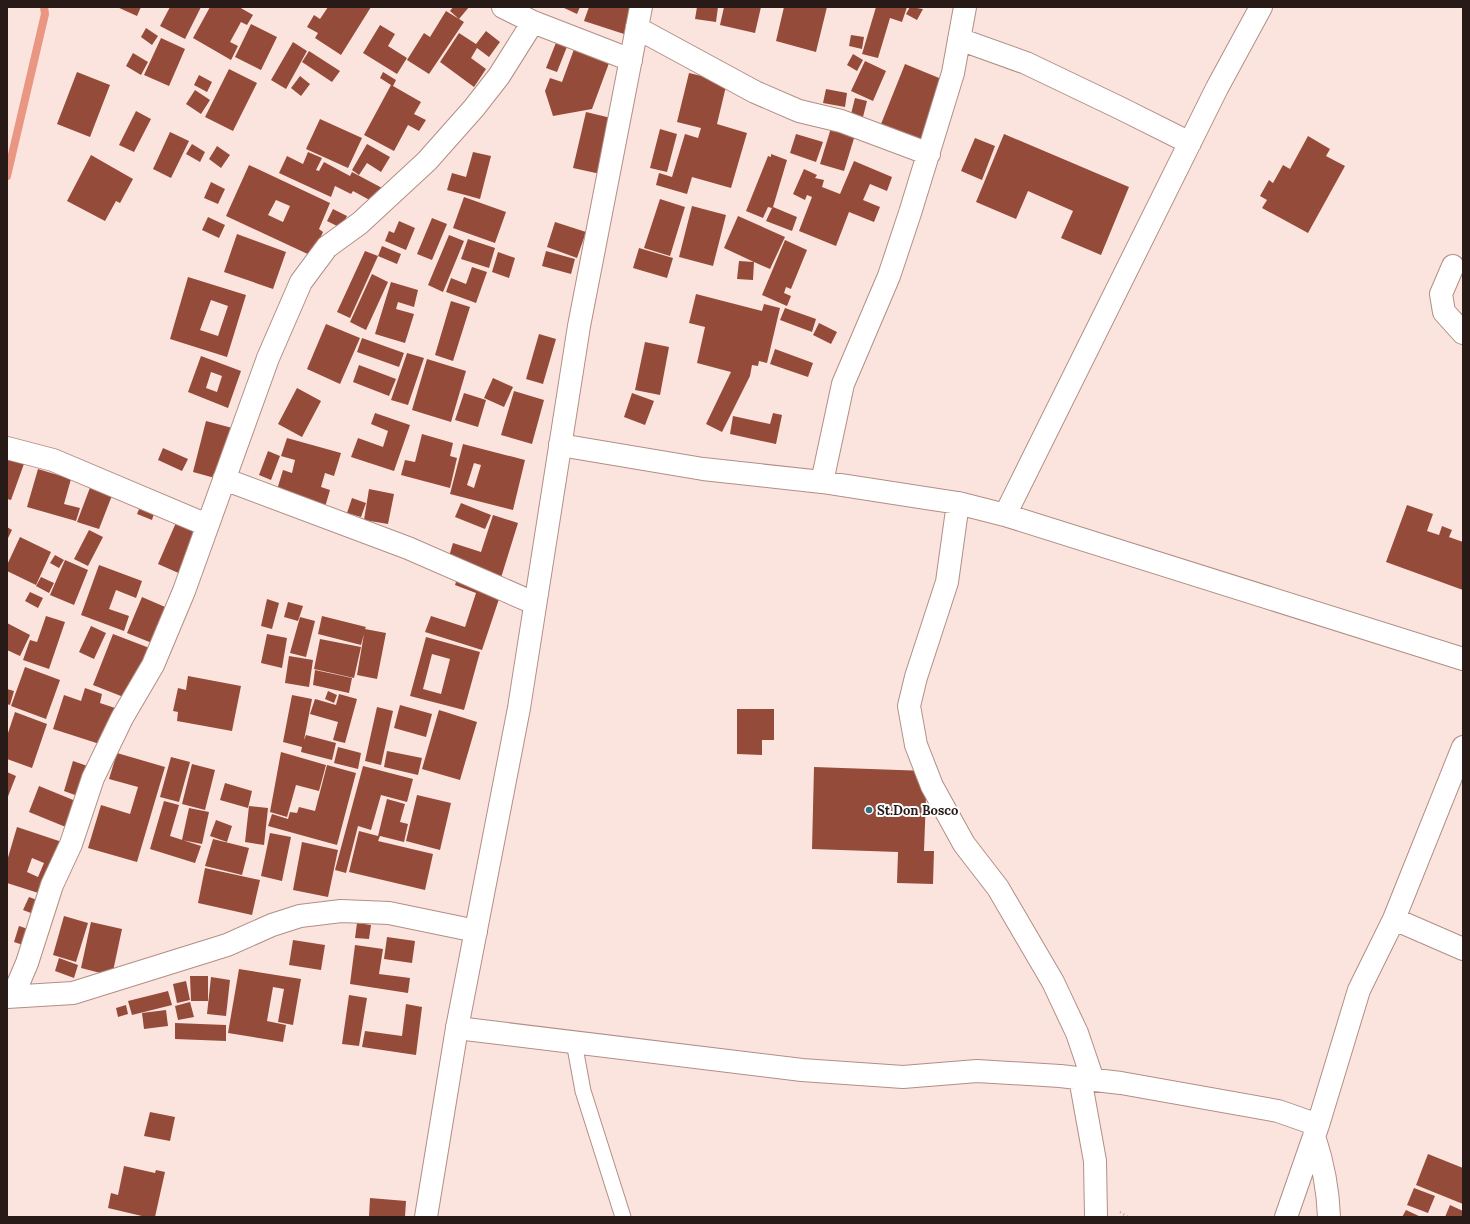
<svg xmlns="http://www.w3.org/2000/svg" width="1470" height="1224" font-family="Lora,serif">
	<style>
		.lines { fill: none; stroke-linecap: round; stroke-linejoin: round }
		.stream { stroke: #e99682; stroke-width: 8 }
		.building { fill: #954b39; fill-rule: evenodd }
		.lane-casing { stroke: #b28e85; stroke-width: 17 }
		.street-casing { stroke: #b28e85; stroke-width: 24 }
		.secondary-casing { stroke: #b28e85; stroke-width: 24 }
		.path { stroke: #b9a49f; stroke-width: 2.5; stroke-dasharray: 1 3; stroke-linecap: butt }
		.lane { stroke: #fff; stroke-width: 15 }
		.street { stroke: #fff; stroke-width: 22 }
		.secondary { stroke: #fff; stroke-width: 22 }
		.poi-dot { fill: #2d7281; stroke: #fff; stroke-width: 1.5 }
		.labels { text-anchor: middle; dominant-baseline: central; stroke-width: 4; stroke-linejoin: round; paint-order: stroke }
		.poi-label { font-size: 13px; font-weight: bold; fill: #281a17; stroke: #fff; text-anchor: start }
	</style>
	<rect width="100%" height="100%" fill="#fce4de"/>
	<g class="lines">
		<path class="stream" d="M7,176l38,-162 -1,-7"/>
	</g>
	<path class="building" d="M117,7h24l-4,9z
		M170,7h31l-16,32 -25,-13z
		M210,7h29l14,8 -6,10 -6,-3 -11,20 8,4 -7,14 -38,-22z
		M328,7h43l-30,48 -26,-17 3,-5 -11,-6 7,-12 6,4z
		M453,7h16l-10,12 -9,-8z
		M562,7h18l-3,7z
		M589,7h44l-9,27 -40,-13z
		M697,7h21l-2,15 -21,-3z
		M724,7h37l-6,26 -35,-8z
		M784,7h43l-11,45 -40,-11z
		M876,7h31l-5,15 -12,-4 -12,40 -16,-4z
		M910,7l13,2 -6,11 -11,-6z
		M446,11l18,11 -35,52 -22,-14 17,-27 6,4z
		M251,24l26,13 -16,33 -26,-13z
		M380,25l15,9 -7,12 19,12 -10,16 -34,-21z
		M146,28l12,8 -6,9 -11,-8z
		M486,31l14,11 -11,15 -12,-9 -6,10 15,11 -12,18 -34,-25 19,-29 17,11z
		M559,35l11,4 -13,33 -11,-4z
		M851,35l13,2 -2,12 -13,-3z
		M161,38l24,11 -16,37 -25,-11z
		M577,41l35,14 -20,54 -39,7 -8,-25 5,-13 12,4z
		M293,42l14,9 -21,38 -15,-9z
		M309,51l31,20 -8,11 -30,-20z
		M133,53l15,9 -7,13 -15,-9z
		M853,54l10,6 -6,11 -10,-6z
		M865,61l21,10 -13,30 -22,-10z
		M905,64l39,16 -23,60 -40,-16z
		M229,69l28,14 -24,48 -28,-14z
		M77,72l33,13 -20,52 -33,-13z
		M383,72l13,8 -3,6 28,16 -7,12 12,6 -7,11 -11,-6 -14,26 -30,-16 27,-50 -11,-7z
		M689,73l38,9 -10,42 30,9 -16,55 -39,-11 -5,17 -31,-9 3,-12 13,4 13,-43 13,4 3,-10 -24,-6z
		M199,75l13,7 -5,10 -13,-7z
		M300,76l10,8 -9,12 -10,-8z
		M826,89l21,4 -2,14 -22,-4z
		M195,90l15,10 -9,14 -15,-10z
		M855,98l12,3 -4,16 -12,-3z
		M136,111l15,8 -17,33 -15,-7z
		M586,112l25,6 -6,57 -32,-7z
		M320,119l42,19 -14,30 -42,-19z
		M831,128l24,7 -11,36 -24,-7z
		M660,129l17,5 -10,38 -17,-4z
		M170,132l19,9 -18,37 -18,-9z
		M796,134l27,8 -7,20 -26,-9z
		M1004,134l125,53 -28,68 -40,-17 12,-27 -45,-20 -12,28 -40,-17z
		M1308,136l22,13 -4,7 19,10 -37,67 -46,-25 5,-8 -7,-4 9,-16 4,3 10,-18 7,4z
		M975,138l20,8 -13,34 -21,-9z
		M192,144l13,8 -5,10 -14,-8z
		M367,144l23,13 -9,15 -14,-9 -8,12 -7,-5z
		M217,146l13,9 -9,13 -12,-9z
		M308,152l14,6 -6,12 3,1 5,-9 26,14 2,-4 32,17 -7,15 -24,-13 -2,3 -16,-8 -4,11 -52,-24 8,-17 16,8z
		M473,152l18,4 -11,43 -33,-9 5,-17 14,4z
		M771,154l16,6 -14,47 24,10 -5,14 -26,-10 6,-13 -4,-1 -5,11 -17,-7 22,-55 3,1z
		M91,155l42,24 -13,24 -4,-2 -11,20 -38,-20z
		M854,161l38,16 -5,14 -17,-7 -7,16 17,7 -6,15 -25,-10 -13,34 -37,-15 13,-34 -5,-2 -2,5 -12,-6 11,-25 13,6 -2,3 9,2 -2,7 18,7z
		M249,165l81,38 -11,26 4,3 -11,24 -86,-40zM276,200l14,6 -7,16 -15,-7z
		M211,182l14,7 -7,15 -14,-6z
		M464,197l42,15 -11,31 -42,-15z
		M660,199l25,8 -15,49 -26,-8z
		M692,206l34,9 -13,51 -34,-9z
		M333,209l14,7 -6,12 -14,-7z
		M738,216l47,21 -15,32 -16,-7 -1,18 -16,-1 2,-18 15,1 -30,-14z
		M208,217l17,8 -6,13 -17,-8z
		M432,218l15,6 -15,36 -15,-6z
		M399,221l16,7 -9,22 -21,-9 4,-10 5,2z
		M555,222l31,10 -9,26 -30,-11z
		M237,234l49,18 -13,37 -49,-17z
		M449,235l15,6 -21,51 -15,-7z
		M468,239l27,9 -6,20 -28,-9z
		M785,240l22,10 -16,39 -5,-2 -2,6 7,3 -4,10 -25,-11z
		M382,246l19,8 -4,10 -19,-8z
		M639,248l34,10 -6,20 -34,-10z
		M365,251l13,5 -28,62 -13,-6z
		M546,251l29,8 -4,15 -29,-8z
		M498,252l17,6 -6,20 -17,-6z
		M472,267l15,5 -11,31 -30,-11 5,-14 15,6z
		M372,274l16,8 -22,48 -16,-8z
		M188,277l58,18 -19,62 -57,-18zM211,300l17,6 -10,30 -18,-6z
		M391,282l27,8 -4,17 -16,-5 -2,7 18,5 -9,29 -30,-9z
		M696,294l66,17 2,-7 16,4 -13,55 -8,-2 -1,5 -6,-1 -2,11 -28,56 -16,-8 25,-52 -34,-9 8,-36 -16,-4z
		M451,301l19,6 -17,54 -18,-6z
		M785,308l31,11 -4,13 -32,-12z
		M819,323l18,9 -6,12 -18,-9z
		M326,324l34,14 -20,46 -33,-15z
		M539,334l17,5 -13,45 -17,-5z
		M362,338l42,15 -5,14 -42,-15z
		M645,342l24,5 -9,48 -25,-5z
		M775,349l38,14 -5,14 -38,-13z
		M407,353l17,5 -16,47 -17,-5z
		M201,356l40,15 -13,37 -40,-16zM211,372l11,4 -5,16 -11,-4z
		M427,359l39,12 -15,51 -39,-12z
		M359,365l37,14 -7,17 -36,-14z
		M493,378l20,9 -9,20 -20,-9z
		M297,388l24,13 -19,36 -24,-13z
		M514,391l30,9 -12,44 -31,-9z
		M464,393l22,7 -8,27 -23,-7z
		M632,393l22,8 -9,24 -21,-8z
		M375,413l35,12 -16,46 -43,-14 7,-19 25,9 5,-16 -17,-7z
		M773,413l9,2 -6,29 -46,-10 3,-18 37,8z
		M206,421l30,8 -14,51 -29,-8z
		M422,434l31,9 -3,13 7,2 -7,30 -49,-13 4,-15 10,2z
		M287,438l54,15 -7,23 -9,-3 -4,14 9,3 -5,17 -49,-14 7,-23 9,3 3,-13 -14,-4z
		M463,444l62,16 -12,50 -63,-16zM474,463l7,2 -7,23 -7,-3z
		M163,448l25,11 -6,12 -24,-11z
		M268,451l12,5 -9,24 -12,-5z
		M7,455l18,6 -14,39 -4,-1z
		M38,469l33,10 -7,25 16,4 -4,13 -49,-14z
		M91,485l22,8 -14,36 -22,-7z
		M369,489l25,5 -6,30 -24,-4z
		M352,498l14,5 -5,14 -14,-4z
		M142,502l14,5 -4,13 -15,-6z
		M461,503l30,12 -6,14 -30,-12z
		M1407,505l26,9 -6,17 12,4 3,-9 10,4 -3,7 14,5v48l-77,-28z
		M493,515l25,8 -18,58 -53,-18 6,-20 28,9z
		M178,518l25,12 -20,45 -25,-11z
		M7,527l5,3 -5,10z
		M89,530l14,7 -15,29 -14,-7z
		M20,537l31,15 -15,33 -29,-14v-6z
		M55,555l9,5 -5,8 -9,-5z
		M65,560l23,10 -14,35 -24,-10z
		M99,565l43,16 -6,17 -20,-8 -7,19 20,7 -5,15 -43,-16z
		M459,572l44,15 -21,63 -57,-18 6,-16 34,11 11,-34 -21,-8z
		M41,577l13,6 -5,10 -13,-7z
		M30,592l13,6 -5,10 -13,-7z
		M142,597l30,13 -15,35 -30,-12z
		M267,599l12,4 -7,26 -11,-3z
		M288,602l15,4 -5,15 -14,-4z
		M46,616l19,6 -16,47 -26,-9 7,-20 7,2z
		M322,616l44,11 -1,2 21,4 -9,46 -20,-4 7,-41 -3,11 -43,-11z
		M300,617l15,4 -9,36 -16,-4z
		M7,623l23,12 -10,21 -13,-6z
		M91,626l15,7 -12,26 -15,-7z
		M113,634l39,15 -10,25 -6,-3 -10,27 -33,-13z
		M267,634l20,4 -5,30 -21,-5z
		M426,637l54,15 -16,58 -54,-14zM432,654l18,5 -9,35 -18,-5z
		M320,639l41,8 -7,31 -40,-9z
		M289,656l24,4 -4,27 -24,-4z
		M25,667l35,13 -14,39 -35,-13z
		M315,670l37,8 -3,15 -36,-8z
		M188,676l53,10 -9,45 -55,-10 1,-9 -5,-1 5,-23 8,2z
		M85,688l17,6 -2,9 21,7 -12,37 -56,-18 11,-34 17,6z
		M7,689l7,2 -4,14 -3,-1z
		M328,691l9,4 -3,8 -9,-4z
		M339,694l18,5 -12,44 -12,-3 5,-18 -28,-8 5,-15 21,6z
		M292,695l20,4 -8,41 2,-5 30,8 -4,17 -31,-8 1,-5 -19,-5z
		M400,705l32,9 -6,23 -32,-9z
		M377,707l16,4 -12,54 -16,-4z
		M737,709h37v31h-12v15l-25,-1z
		M439,710l38,12 -17,58 -38,-11z
		M15,712l32,12 -15,44 -25,-9v-23z
		M338,747l23,6 -3,16 -24,-6z
		M387,751l35,7 -4,17 -34,-8z
		M281,752l45,13 -7,26 -23,-6 -9,32 -17,-5z
		M117,753l48,14 -28,95 -49,-14 13,-43 29,9 8,-27 -29,-8z
		M171,757l19,5 -11,40 -19,-5z
		M73,761l23,8 -10,30 -22,-8z
		M192,764l23,6 -10,40 -23,-6z
		M327,765l29,8 -19,72 -69,-19 4,-12 16,5 2,-7 7,1 2,-6 16,4z
		M363,766l50,13 -6,23 -26,-7 -10,35 -13,-4 -12,47 -11,-3z
		M814,767l113,4 -3,80h10l-1,33 -36,-1 1,-31 -86,-3z
		M7,772l9,4 -9,23z
		M225,783l27,8 -4,17 -28,-8z
		M39,786l44,18 -10,26 -44,-18z
		M417,795l34,8 -11,47 -34,-9z
		M387,799l18,5 -5,18 8,2 -4,18 -24,-6 -2,5 55,13 -8,36 -76,-18 10,-41 19,5z
		M164,801l15,4 -9,31 31,10 -6,17 -45,-14z
		M249,806l19,2 -4,37 -19,-3z
		M189,808l20,4 -7,32 -20,-4z
		M216,820l16,6 -5,16 -17,-6z
		M17,827l51,17 -17,53 -44,-14v-22zM32,858l12,5 -6,14 -11,-5z
		M270,833l21,4 -9,44 -21,-5z
		M213,839l36,9 -7,27 -37,-9z
		M302,842l36,8 -10,47 -35,-7z
		M205,868l55,12 -8,35 -54,-12z
		M29,897l8,3 -6,13 -8,-3z
		M64,916l24,7 -12,39 -23,-7z
		M91,922l31,7 -10,47 -31,-8z
		M357,923l14,2 -2,14 -14,-1z
		M19,926l9,3 -5,16 -9,-3z
		M387,937l28,4 -3,22 -28,-4z
		M293,940l32,5 -4,25 -32,-5z
		M355,945l28,4 -4,25 31,4 -2,15 -58,-9z
		M59,958l19,7 -4,13 -19,-7z
		M239,969l62,10 -8,46 -15,-3 6,-33 -11,-2 -6,34 19,4 -3,17 -55,-9z
		M190,976h18v25h-17z
		M211,977l19,3 -4,36 -19,-2z
		M186,981l4,19 -13,3 -4,-19z
		M168,991l4,14 -40,10 -4,-14z
		M349,995l18,3 -8,48 -17,-2z
		M190,1002l4,15 -16,3 -3,-14z
		M406,1004l16,3 -6,48 -54,-8 3,-16 37,5z
		M126,1005l2,9 -10,3 -2,-9z
		M166,1010l2,16 -24,3 -2,-16z
		M175,1023l51,2v16l-51,-2z
		M150,1112l25,5 -5,24 -26,-5z
		M1428,1154l35,14v36l-47,-19z
		M124,1166l31,7 1,-3 9,2 -10,45h-9l-38,-9 3,-15 7,2z
		M1414,1188l21,8 -7,17 -21,-8z
		M370,1198l36,3 -1,16h-36z
		M1450,1205l13,6v6h-18z
		M1406,1210l15,7h-19z"/>
	<g class="lines">
		<g class="lane-casing">
			<path id="lane" d="M574,1042l9,49 40,126"/>
		</g>
		<g class="street-casing">
			<path id="street" d="M503,7l30,15 98,38
				M637,28l118,64 44,19 42,10 88,33
				M959,39l67,24 94,45 70,35
				M1453,266l-12,28 3,18 19,21
				M560,445l143,24 119,13 136,21 47,12 458,144
				M7,448l46,12 154,65
				M224,479l184,69 126,55
				M822,482l21,-98 46,-108 21,-63 43,-140 12,-66
				M958,503l-11,79 -31,95 -7,29 7,39 16,41 32,58 34,44 55,94 24,51 16,47
				M1005,515l212,-427 44,-81
				M1394,919l69,30
				M13,996l14,-33 25,-78 19,-41 22,-66 29,-60 31,-53 31,-74 84,-233 33,-76 26,-35 33,-24 67,-62 47,-53 25,-32 34,-54
				M7,997l66,-4 154,-48 45,-20 28,-9 41,-5 48,2 87,18
				M457,1028l345,42 101,7 74,-6 83,5 61,7 157,28 40,14
				M1080,1078l15,83 1,56
				M1314,1136c9,27 14,52 15,81
				M1286,1217l32,-92 41,-135 35,-71 69,-172"/>
		</g>
		<g class="secondary-casing">
			<path id="secondary" d="M426,1217l31,-189 62,-320 60,-382 62,-319"/>
		</g>
		<path class="path" d="M1120,1212l8,5"/>
		<use href="#lane" class="lane"/>
		<use href="#street" class="street"/>
		<use href="#secondary" class="secondary"/>
	</g>
	<circle class="poi-dot" cx="869" cy="810" r="4"/>
	<g class="labels">
		<g class="poi-label">
			<text x="877" y="810">St.Don Bosco</text>
		</g>
	</g>
	<rect width="1470" height="1224" fill="none" stroke="#281a17" stroke-width="16"/>
</svg>
